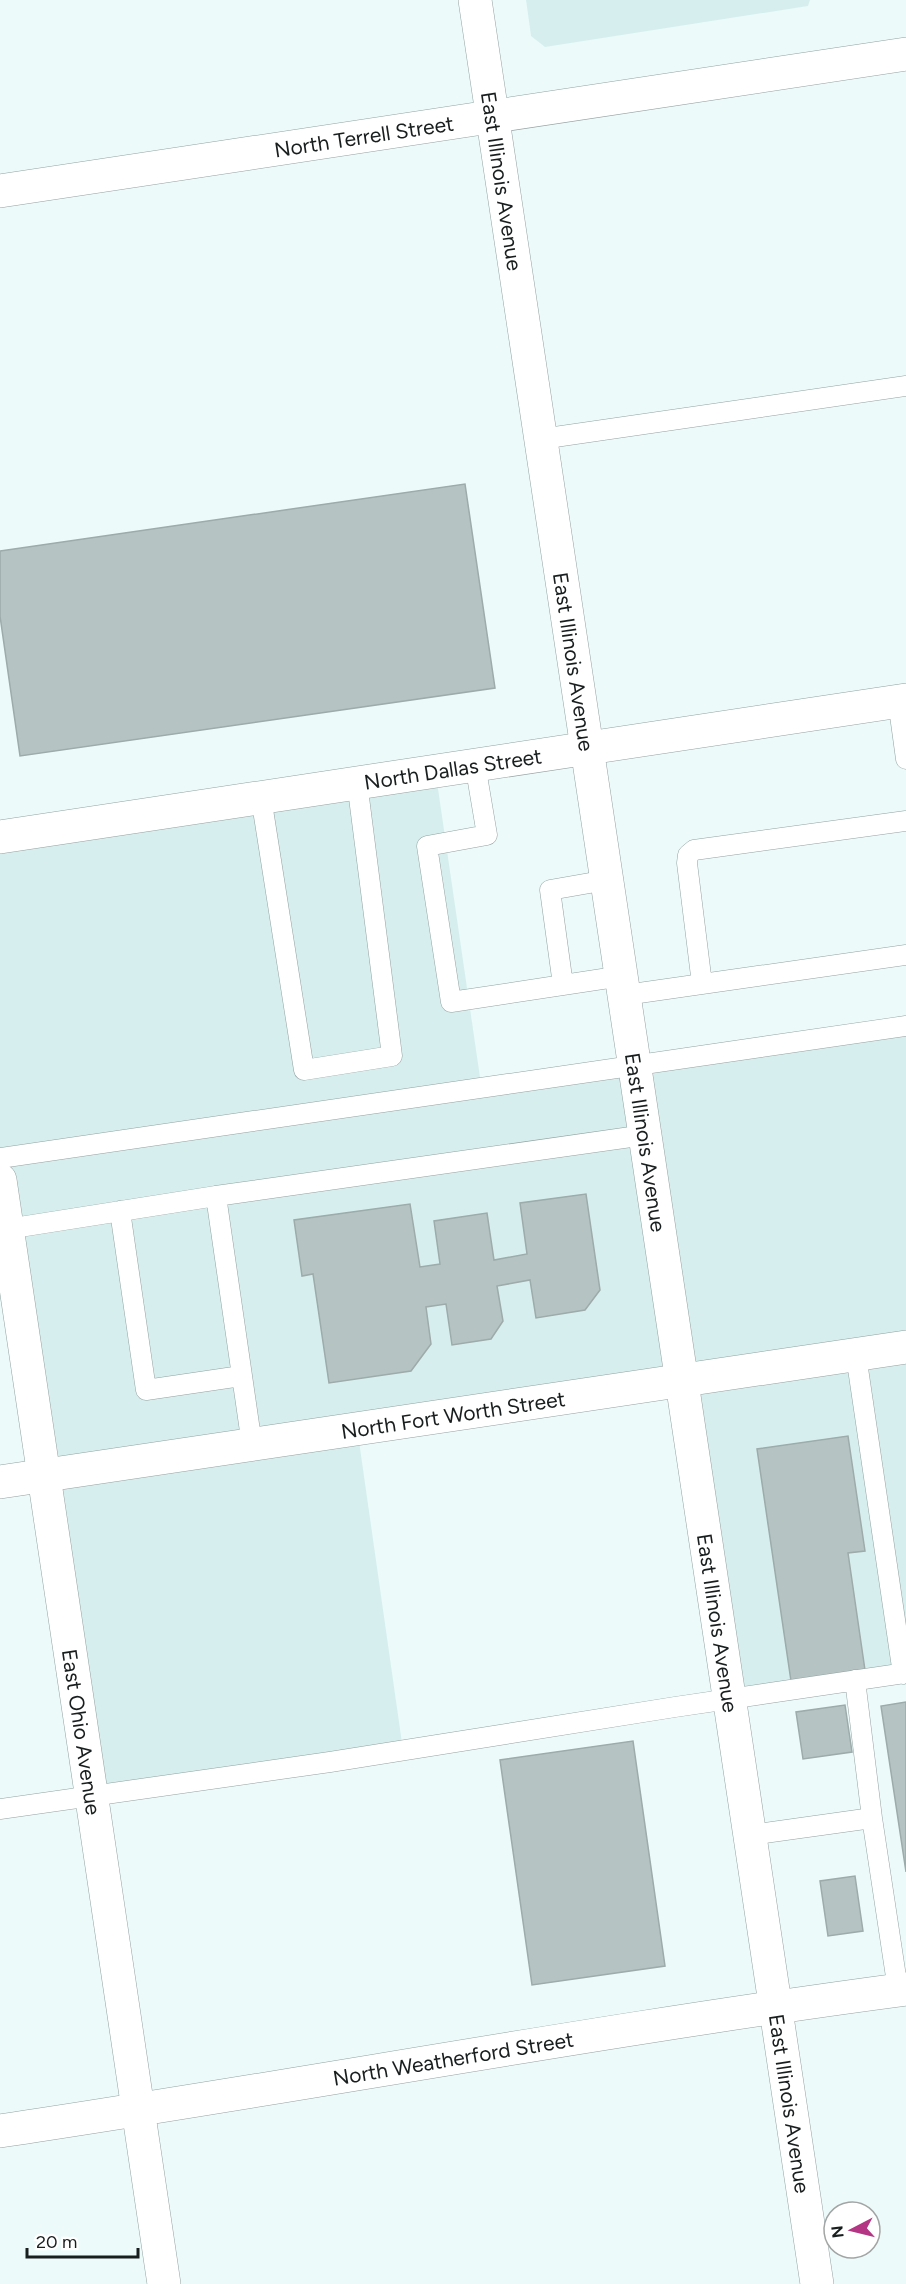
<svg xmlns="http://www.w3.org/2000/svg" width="906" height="2284" font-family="Figtree,sans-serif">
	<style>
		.built { fill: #d6efee }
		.building { fill: #b5c3c3; stroke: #9dabaa; stroke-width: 1.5 }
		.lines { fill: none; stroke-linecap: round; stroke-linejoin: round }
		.lane-casing { stroke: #94a1a1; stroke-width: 21 }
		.street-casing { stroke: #94a1a1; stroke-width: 34 }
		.secondary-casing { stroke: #94a1a1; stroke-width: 34 }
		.lane { stroke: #fff; stroke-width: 20 }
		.street { stroke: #fff; stroke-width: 33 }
		.secondary { stroke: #fff; stroke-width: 33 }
		.labels { text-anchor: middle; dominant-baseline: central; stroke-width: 5; stroke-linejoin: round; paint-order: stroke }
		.street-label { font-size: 21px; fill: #181d1d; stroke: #fff }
	</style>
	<rect width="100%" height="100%" fill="#ecfbfa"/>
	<path class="built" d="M526,0h284l-2,6 -263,41 -14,-11z
		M435,768l46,316 425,-62v646l-180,27 -48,-316 -321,48 45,316 -316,47 -86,-581v-377z"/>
	<path class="building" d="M465,484l30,204 -475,68 -20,-140v-65z
		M586,1194l14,96 -15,20 -49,8 -6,-38 -33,6 6,35 -12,18 -39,6 -6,-41 -20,3 5,37 -20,27 -82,12 -16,-109 -11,2 -8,-56 116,-16 10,63 20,-3 -6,-43 53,-8 7,47 33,-6 -7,-51z
		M848,1436l17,115 -17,2 17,117 -74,11 -34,-232z
		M906,1702v170l-25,-166z
		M845,1705l7,47 -49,7 -7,-47z
		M633,1741l32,225 -133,19 -32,-225z
		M855,1876l8,55 -35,5 -8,-55z"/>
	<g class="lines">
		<g class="lane-casing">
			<path id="lane" d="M541,439l365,-53
				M898,701l8,58
				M475,764l12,71 -60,11 24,156 171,-26
				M261,797l43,273 88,-14 -35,-274
				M702,984l-15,-121 1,-8 6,-5 212,-29
				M563,985l-13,-95 57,-10
				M625,995l281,-40
				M0,1158l906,-132
				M216,1196l429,-61
				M120,1211l26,179 95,-14
				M7,1229l209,-33 36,249
				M856,1355l47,319
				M855,1680l17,138
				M0,1809l330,-47 345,-55 231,-34
				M750,1835l122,-17 26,172"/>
		</g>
		<g class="street-casing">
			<g id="street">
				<path id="s1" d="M0,837l906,-137"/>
				<path id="s2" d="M0,1180l164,1104"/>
				<path id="s3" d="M0,1482l906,-135"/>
				<path id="s4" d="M0,2131c302,-45 603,-102 906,-142"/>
			</g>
		</g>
		<g class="secondary-casing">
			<g id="secondary">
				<path id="s5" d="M475,0l342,2284"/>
				<path id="s6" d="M0,191l906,-137"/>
			</g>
		</g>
		<use href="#lane" class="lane"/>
		<use href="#street" class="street"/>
		<use href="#secondary" class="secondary"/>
	</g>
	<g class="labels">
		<g class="street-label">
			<text stroke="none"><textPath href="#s6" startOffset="368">North Terrell Street</textPath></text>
			<text stroke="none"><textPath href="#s5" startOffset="183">East Illinois Avenue</textPath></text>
			<text stroke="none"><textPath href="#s5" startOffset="669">East Illinois Avenue</textPath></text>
			<text stroke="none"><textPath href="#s1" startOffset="458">North Dallas Street</textPath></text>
			<text stroke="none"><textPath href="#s5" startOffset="1155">East Illinois Avenue</textPath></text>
			<text stroke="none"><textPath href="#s3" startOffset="458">North Fort Worth Street</textPath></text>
			<text stroke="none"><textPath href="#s5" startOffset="1641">East Illinois Avenue</textPath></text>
			<text stroke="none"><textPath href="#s2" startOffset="558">East Ohio Avenue</textPath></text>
			<text stroke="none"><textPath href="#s4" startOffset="459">North Weatherford Street</textPath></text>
			<text stroke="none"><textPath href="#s5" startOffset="2127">East Illinois Avenue</textPath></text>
		</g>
	</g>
	<g transform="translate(852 2230) rotate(263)"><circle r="28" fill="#ffffff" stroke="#a3a5a5" stroke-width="1.5"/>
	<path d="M0-4.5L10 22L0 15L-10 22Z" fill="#b33584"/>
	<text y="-9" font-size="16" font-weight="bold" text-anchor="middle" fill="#181d1d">N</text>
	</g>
	<path d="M27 2248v9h111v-9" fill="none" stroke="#181d1d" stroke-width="3"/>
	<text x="36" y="2248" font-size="18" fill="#181d1d" stroke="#ffffff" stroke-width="4.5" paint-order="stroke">20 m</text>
</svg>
